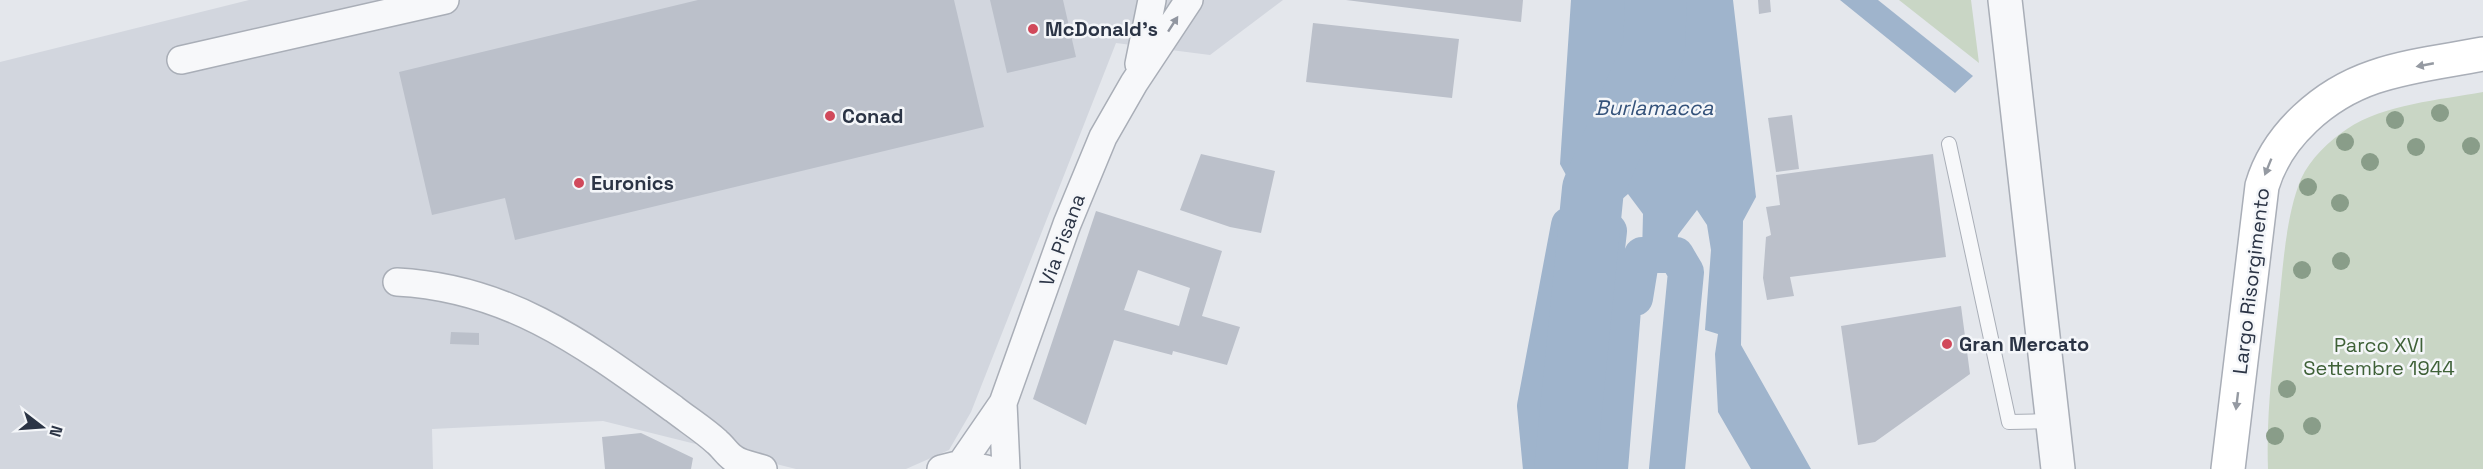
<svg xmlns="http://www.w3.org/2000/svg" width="2483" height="469" font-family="'Space Grotesk',sans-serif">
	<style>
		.built { fill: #d2d6de }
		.green { fill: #c9d6c5 }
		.water { fill: #9fb4cc }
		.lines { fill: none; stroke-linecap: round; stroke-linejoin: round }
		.canal { stroke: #9fb4cc; stroke-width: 36 }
		.river { stroke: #9fb4cc; stroke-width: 62 }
		.building { fill: #bbc0ca; fill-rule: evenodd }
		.service-casing { stroke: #a9aeb7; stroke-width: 16 }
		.minor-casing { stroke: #a9aeb7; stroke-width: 30 }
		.tertiary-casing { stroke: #a9aeb7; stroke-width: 36 }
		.secondary-casing { stroke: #a9aeb7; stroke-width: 36 }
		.service { stroke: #f7f8fa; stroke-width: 14 }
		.minor { stroke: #f7f8fa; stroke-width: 27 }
		.tertiary { stroke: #f7f8fa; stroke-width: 33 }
		.secondary { stroke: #fff; stroke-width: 33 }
		.tree { fill: #899d89 }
		.oneway { fill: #9196a0 }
		.oneway2 { fill: #959aa2 }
		.poi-dot { fill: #d1495b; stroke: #f4f6f9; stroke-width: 2 }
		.labels { text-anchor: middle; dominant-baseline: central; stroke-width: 5; stroke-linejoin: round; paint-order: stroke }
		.poi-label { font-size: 20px; font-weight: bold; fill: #2b3445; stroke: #f4f6f9; text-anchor: start }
		.street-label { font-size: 20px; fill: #2b3445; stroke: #f4f6f9 }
		.park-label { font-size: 20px; fill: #3f6138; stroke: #f4f6f9 }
		.water-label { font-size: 21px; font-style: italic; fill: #34527a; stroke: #f4f6f9 }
	</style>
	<rect width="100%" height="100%" fill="#e4e7ec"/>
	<path class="built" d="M249,0h1034l-73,55 -94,-12 -145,369 -22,38 -43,19h-110l-193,-48 -171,8 1,40h-433v-407z"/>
	<path class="green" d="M1899,0h72l8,63z
		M2483,92v377h-215c-2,-55 5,-109 11,-164 4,-39 7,-90 22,-126 9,-20 28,-38 46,-50 37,-25 93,-29 136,-37z"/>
	<path class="water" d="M1571,0h162l23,197 -13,24 -2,124 70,124h-60l-33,-57 -3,-58 3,-20 -13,-4 6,-80 -4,-25 -10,-15 -19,25 -2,20h-34l1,-41 -15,-20 -16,14 -3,23 -40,-6 2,-41 -11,-20z
		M1840,0h38l95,76 -18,17z"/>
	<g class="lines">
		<path class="canal" d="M1541,469l-6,-63 34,-181 40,6 -27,238
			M1610,469l14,-172 11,1 7,-43h34l10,17 -19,197"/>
		<path class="river" d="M1565,469l28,-280 61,-141 2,-48"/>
	</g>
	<path class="building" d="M698,0h256l30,127 -469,113 -10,-42 -73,17 -33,-143z
		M990,0h73l13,57 -69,16z
		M1346,0h177l-2,22z
		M1758,0h12l1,12 -12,2z
		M1313,23l146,16 -7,59 -146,-16z
		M1792,115l7,54 -23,3 -8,-54z
		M1201,154l74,17 -14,62 -31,-6 -50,-17z
		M1933,154l13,103 -156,20 4,19 -27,4 -4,-22 3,-41 5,-2 -5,-28 14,-2 -4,-30z
		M1096,211l126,40 -20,65 38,11 -13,38 -54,-14 -1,4 -58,-15 -28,85 -53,-26zM1138,270l52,18 -11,38 -55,-16z
		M1961,306l9,68 -95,68 -17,3 -17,-119z
		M451,332l28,1v12l-29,-1z
		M641,433l52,25 -2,11h-86l-3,-32z"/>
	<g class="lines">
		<g class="service-casing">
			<path id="service" d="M1949,144l60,278 43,-1"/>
		</g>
		<g class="minor-casing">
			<path id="minor" d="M181,60l264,-60
				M1139,64l13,-64
				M397,282c113,6 188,63 277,127 14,11 30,21 43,33 6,5 10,12 16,16 7,6 21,8 30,11
				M1003,403l3,66
				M961,464l42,-61 64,-179 36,-87 31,-54 55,-83
				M941,469l20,-5 25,5"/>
		</g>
		<g class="tertiary-casing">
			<path id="tertiary" d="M2005,0l53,469"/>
		</g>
		<g class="secondary-casing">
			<path id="secondary" d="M2228,469l34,-283c15,-51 62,-92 112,-109 35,-12 73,-16 109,-23"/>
		</g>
		<use href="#service" class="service"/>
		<use href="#minor" class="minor"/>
		<use href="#tertiary" class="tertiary"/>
		<use href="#secondary" class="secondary"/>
	</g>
	<g class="tree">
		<circle cx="2440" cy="113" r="9"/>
		<circle cx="2395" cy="120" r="9"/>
		<circle cx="2345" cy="142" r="9"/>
		<circle cx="2471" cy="146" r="9"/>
		<circle cx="2416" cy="147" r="9"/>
		<circle cx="2370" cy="162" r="9"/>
		<circle cx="2308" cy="187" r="9"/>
		<circle cx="2340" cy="203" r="9"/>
		<circle cx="2341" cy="261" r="9"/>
		<circle cx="2302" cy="270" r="9"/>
		<circle cx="2287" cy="389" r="9"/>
		<circle cx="2312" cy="426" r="9"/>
		<circle cx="2275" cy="436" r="9"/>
	</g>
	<defs><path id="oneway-solid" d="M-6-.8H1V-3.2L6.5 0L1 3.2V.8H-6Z" transform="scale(1.5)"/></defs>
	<use class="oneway" href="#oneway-solid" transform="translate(1173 24) rotate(-57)"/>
	<g class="oneway2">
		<use href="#oneway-solid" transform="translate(2425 65) rotate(169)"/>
		<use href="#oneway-solid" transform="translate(2268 167) rotate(112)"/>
		<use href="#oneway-solid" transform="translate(2237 401) rotate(97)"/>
	</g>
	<g class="poi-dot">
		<circle cx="1033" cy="29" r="6"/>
		<circle cx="830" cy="116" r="6"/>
		<circle cx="579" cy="183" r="6"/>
		<circle cx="1947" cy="344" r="6"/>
	</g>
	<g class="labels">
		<g class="poi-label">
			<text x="1045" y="29">McDonald's</text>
			<text x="842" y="116">Conad</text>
			<text x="591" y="183">Euronics</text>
			<text x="1959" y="344">Gran Mercato</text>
		</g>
		<g class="street-label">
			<text transform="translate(1062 240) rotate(-70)">Via Pisana</text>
			<text transform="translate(2251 281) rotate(-83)">Largo Risorgimento</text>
		</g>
		<g class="park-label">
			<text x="2379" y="345">Parco XVI<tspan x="2379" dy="23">Settembre 1944</tspan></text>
		</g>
		<g class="water-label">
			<text x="1654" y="107">Burlamacca</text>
		</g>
	</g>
	<g transform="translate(42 427) rotate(107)" stroke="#f4f6f9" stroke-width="4.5" paint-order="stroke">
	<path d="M0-4.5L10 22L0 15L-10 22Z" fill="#2b3445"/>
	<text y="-9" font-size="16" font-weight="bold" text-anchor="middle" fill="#2b3445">N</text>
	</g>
</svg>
